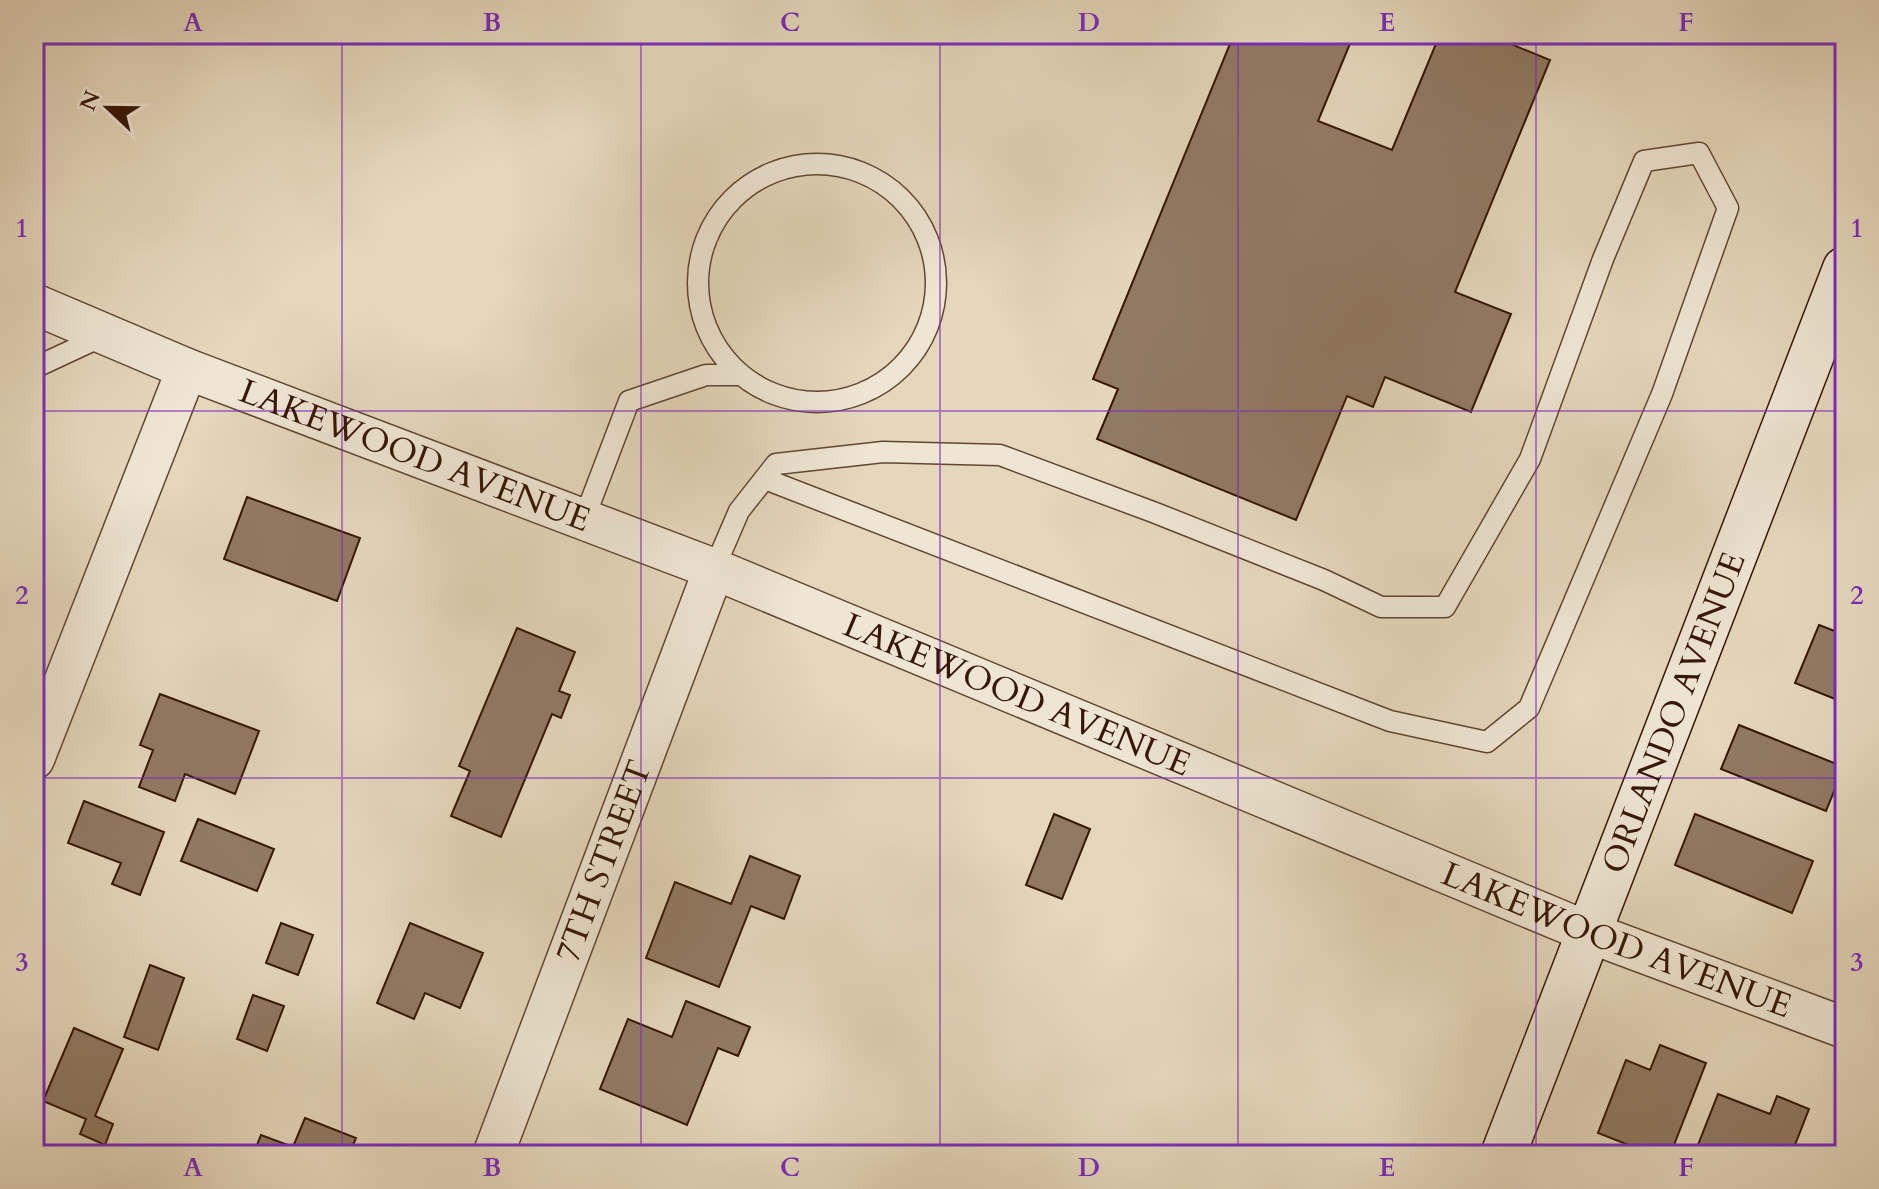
<svg xmlns="http://www.w3.org/2000/svg" width="1879" height="1189" font-family="Cardo,serif">
	<style>
		.building { fill: #917a64; stroke: #361604; stroke-width: 2 }
		.lines { fill: none; stroke-linecap: round; stroke-linejoin: round }
		.lane-casing { stroke: #624632; stroke-width: 23 }
		.street-casing { stroke: #624632; stroke-width: 43 }
		.secondary-casing { stroke: #361604; stroke-width: 47 }
		.lane { stroke: #eee5d3; stroke-width: 20 }
		.street { stroke: #eee5d3; stroke-width: 40 }
		.secondary { stroke: #eee5d3; stroke-width: 44 }
		.grid { fill: none; stroke: #7b2cbf; stroke-width: 2; stroke-opacity: 0.55 }
		.labels { text-anchor: middle; dominant-baseline: central; stroke-width: 8; stroke-linejoin: round; paint-order: stroke }
		.street-label { font-size: 34px; fill: #361604; stroke: #eee5d3 }
		.neatline { fill: none; stroke: #7b2cbf; stroke-width: 3 }
		.grid-label { font-size: 26px; text-anchor: middle; font-weight: bold; fill: #7b2cbf }
	</style>
	<rect width="100%" height="100%" fill="#e5d7bc"/>
	<filter id="stains"><feTurbulence type="fractalNoise" baseFrequency=".0025" numOctaves="4"/><feColorMatrix values="0 0 0 0 .2 0 0 0 0 .09 0 0 0 0 .02 0 0 0 .5 -.17"/></filter>
	<radialGradient id="worn" r=".72"><stop offset=".6" stop-color="#630" stop-opacity="0"/><stop offset="1" stop-color="#630" stop-opacity=".3"/></radialGradient>
	<path class="building" d="M1234,34h120l-36,87 74,29 48,-116h46l64,26 -95,232 56,22 -40,98 -86,-35 -12,30 -26,-11 -51,124 -199,-81 21,-50 -25,-10z
		M247,497l113,41 -23,63 -113,-42z
		M1819,625l26,10v68l-50,-20z
		M517,628l58,24 -16,39 11,4 -9,23 -9,-4 -51,123 -50,-21 19,-45 -11,-5z
		M160,694l99,37 -24,63 -50,-20 -10,27 -36,-14 14,-37 -13,-5z
		M1739,725l105,42 -18,44 -105,-42z
		M84,801l80,31 -24,63 -28,-11 9,-21 -53,-20z
		M1054,814l36,15 -28,70 -36,-14z
		M1695,814l118,47 -21,52 -117,-48z
		M198,819l76,30 -17,42 -76,-30z
		M750,856l50,20 -16,43 -33,-13 -32,81 -73,-29 29,-76 56,22z
		M281,923l32,12 -15,40 -32,-12z
		M410,923l73,30 -23,55 -35,-15 -11,26 -37,-16z
		M150,965l34,13 -26,72 -34,-13z
		M253,995l31,11 -17,45 -30,-12z
		M686,1001l64,26 -12,29 -20,-8 -31,77 -87,-36 28,-70 44,18z
		M74,1028l49,21 -28,67 18,8 -8,21 -25,-11 6,-15 -43,-18z
		M1660,1045l46,18 -36,92h-16l-56,-22 28,-73 24,10z
		M1718,1094l52,20 7,-18 32,13 -18,46h-97z
		M305,1118l51,20 -7,17h-96l8,-20 32,12z"/>
	<g class="lines">
		<g class="lane-casing">
			<path id="lane" d="M698 283a119 119 0 1 1 238 0a119 119 0 1 1-238 0Z
				M34,368l73,-34
				M584,519l45,-118 77,-26h35
				M714,569l25,-58 37,-47 107,-12 117,3 153,57 171,68 57,27h64l85,-148 73,-200 41,-98 55,-8 29,55 -66,186 -133,314 -42,34 -97,-21 -625,-242"/>
		</g>
		<g class="street-casing">
			<g id="street">
				<path id="s1" d="M34,304l153,65 527,200 874,363 257,96"/>
				<path d="M34,759l153,-390"/>
				<path id="s2" d="M493,1155l221,-586"/>
			</g>
		</g>
		<g class="secondary-casing">
			<g id="secondary">
				<path id="s3" d="M1503,1155l342,-886"/>
			</g>
		</g>
		<use href="#lane" class="lane"/>
		<use href="#street" class="street"/>
		<use href="#secondary" class="secondary"/>
	</g>
	<path class="grid" d="M342,34v1121M641,34v1121M940,34v1121M1238,34v1121M1536,34v1121M34,411h1811M34,778h1811"/>
	<g class="labels">
		<g class="street-label">
			<text stroke="none"><textPath href="#s1" startOffset="410">LAKEWOOD AVENUE</textPath></text>
			<text stroke="none"><textPath href="#s1" startOffset="1058">LAKEWOOD AVENUE</textPath></text>
			<text stroke="none"><textPath href="#s3" startOffset="474">ORLANDO AVENUE</textPath></text>
			<text stroke="none"><textPath href="#s2" startOffset="314">7TH STREET</textPath></text>
			<text stroke="none"><textPath href="#s1" startOffset="1706">LAKEWOOD AVENUE</textPath></text>
		</g>
	</g>
	<rect width="1879" height="1189" fill="none" stroke="#e5d7bc" stroke-width="88"/>
	<g transform="translate(108 108) rotate(292)" stroke="#eee5d3" stroke-width="6" paint-order="stroke">
	<path d="M0-6L14 30L0 20L-14 30Z" fill="#361604"/>
	<text y="-12" font-size="22" font-weight="bold" text-anchor="middle" fill="#361604">N</text>
	</g>
	<rect x="44" y="44" width="1791" height="1101" class="neatline"/>
	<g class="grid-label">
		<text x="193" y="31">A</text>
		<text x="492" y="31">B</text>
		<text x="790" y="31">C</text>
		<text x="1089" y="31">D</text>
		<text x="1387" y="31">E</text>
		<text x="1686" y="31">F</text>
		<text x="22" y="237">1</text>
		<text x="1857" y="237">1</text>
		<text x="22" y="604">2</text>
		<text x="1857" y="604">2</text>
		<text x="22" y="971">3</text>
		<text x="1857" y="971">3</text>
		<text x="193" y="1176">A</text>
		<text x="492" y="1176">B</text>
		<text x="790" y="1176">C</text>
		<text x="1089" y="1176">D</text>
		<text x="1387" y="1176">E</text>
		<text x="1686" y="1176">F</text>
	</g>
	<rect width="100%" height="100%" filter="url(#stains)"/>
	<rect width="100%" height="100%" fill="url(#worn)"/>
</svg>
